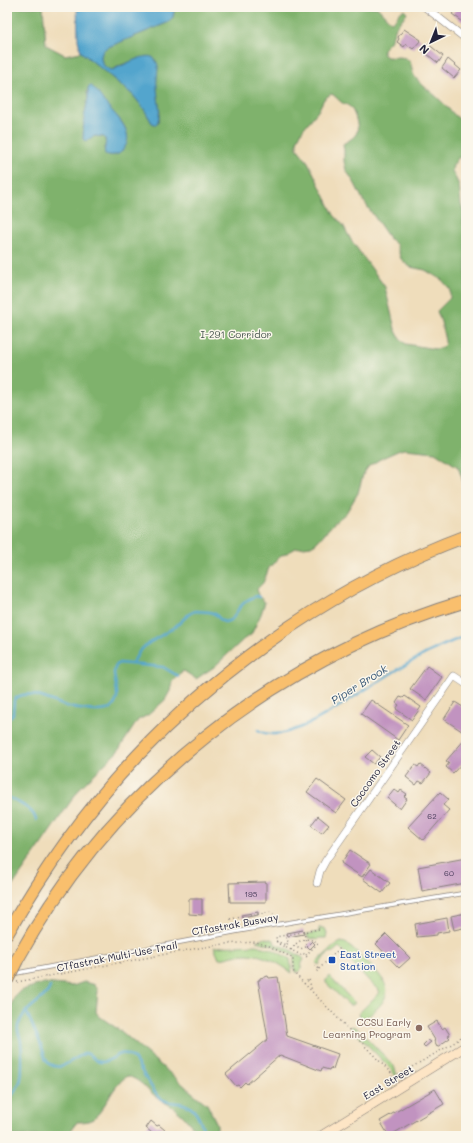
<svg xmlns="http://www.w3.org/2000/svg" width="473" height="1143" font-family="Mali,sans-serif">
	<style>
		.green { fill: #9fcf7d; stroke: #60785c }
		.forest { fill: #7fb26c; stroke: #506a54; fill-rule: evenodd }
		.water { fill: #52a5cd; stroke: #3a6484 }
		.lines { fill: none; stroke-linecap: round; stroke-linejoin: round }
		.stream { stroke: #52a5cd; stroke-width: 2.5 }
		.building { fill: #c193c0 }
		.service-casing { stroke: #88807b; stroke-width: 5 }
		.minor-casing { stroke: #88807b; stroke-width: 8 }
		.secondary-casing { stroke: #88807b; stroke-width: 10 }
		.motorway-casing { stroke: #88807b; stroke-width: 14 }
		.path { stroke: #88807b; stroke-width: 1.5; stroke-dasharray: 1 3; stroke-linecap: butt }
		.service { stroke: #fff; stroke-width: 3.5 }
		.minor { stroke: #fff; stroke-width: 7 }
		.secondary { stroke: #fde5c5; stroke-width: 9 }
		.motorway { stroke: #f9bf6d; stroke-width: 12 }
		.motorway-bridge-casing { stroke: #88807b; stroke-width: 14; stroke-linecap: butt }
		.motorway-bridge { stroke: #f9bf6d; stroke-width: 12 }
		.transit-dot { fill: #1a4fb4; stroke: #fbf7ec; stroke-width: 1.5 }
		.education-dot { fill: #8d6e63; stroke: #fbf7ec; stroke-width: 1.5 }
		.labels { text-anchor: middle; dominant-baseline: central; stroke-width: 3; stroke-linejoin: round; paint-order: stroke }
		.number-label { font-size: 8px; fill: #4a3e5c }
		.park-label { font-size: 10px; fill: #48564f; stroke: #fbf7ec }
		.street-label { font-size: 10px; fill: #22223b; stroke: #fbf7ec }
		.transit-label { font-size: 10px; fill: #164399; stroke: #fbf7ec; text-anchor: start }
		.education-label { font-size: 10px; fill: #785e54; stroke: #fbf7ec; text-anchor: end }
		.water-label { font-size: 11px; font-style: italic; fill: #355675; stroke: #fbf7ec }
	</style>
	<rect width="100%" height="100%" fill="#fbf7ec"/>
	<filter id="ink" filterUnits="userSpaceOnUse"><feTurbulence type="fractalNoise" baseFrequency=".025" numOctaves="2"/><feDisplacementMap in="SourceGraphic" scale="8" xChannelSelector="R" yChannelSelector="G"/><feConvolveMatrix kernelMatrix="1 2 1 2 8 2 1 2 1" color-interpolation-filters="sRGB"/></filter>
	<filter id="wash" filterUnits="userSpaceOnUse"><feTurbulence type="fractalNoise" baseFrequency=".012" numOctaves="4" result="noise"/><feDisplacementMap in="SourceGraphic" scale="16" xChannelSelector="R" yChannelSelector="G"/><feGaussianBlur stdDeviation="0.9" result="paint"/><feColorMatrix in="noise" values="0 0 0 0 0 0 0 0 0 0 0 0 0 0 0 0 0 1.4 0 .05"/><feComposite in="paint" operator="in"/></filter>
	<g filter="url(#wash)">
		<rect width="100%" height="100%" fill="#efddbb"/>
		<path class="green" d="M319,928h4l3,2 1,4 -1,4h-7l-2,2 -10,-3v-3l12,-2z
			M266,938l8,2 1,4 14,5 14,9 1,1 -3,6v4l-4,4 -3,-5v-12l-22,-11 -16,-4z
			M341,942c9,1 15,10 22,16 26,26 36,34 2,61h-4l-2,-6 21,-21 -31,-32 1,-2 -11,-11 -6,5 -4,1 -4,3 -6,9 -3,-2 18,-17z
			M256,945l18,5 16,9 2,14c-13,-10 -29,-19 -46,-19 -8,0 -18,4 -27,5l-5,-12z
			M329,976l26,27 -2,2h-4l-23,-22v-3z
			M351,1026l6,2 37,38 3,9h-3l-2,-5 -42,-43z"/>
		<path class="forest" d="M7,7h36l3,38 19,10 16,-3 52,43 11,14 8,14 4,2 2,-3 2,-9 -4,-28 2,-18 -3,-8 -9,-2 -25,8 -9,5c-11,-2 -15,-15 -6,-22l63,-26 4,-5 2,-10h202l14,15c6,-2 7,-10 13,-12l3,3 -11,14 -6,15 -7,7v5l4,3c5,1 13,-1 18,1 9,4 5,12 10,19 7,9 17,15 25,23 9,8 15,18 26,23v41l-6,-7h-1l-6,8 -1,6 7,14 2,19 3,11 -1,8 3,7v262l-3,-5 -1,-9 -4,-11 -23,-15 -30,-3 -5,1 -18,8 -13,8 -3,4 -3,5 -5,18 -12,20 -12,10 -18,20 -5,3 -15,2 -18,10 -9,10 -6,15 -6,6 1,7 7,6 -4,12 -10,21 -7,4 -30,28 -18,12 -12,-8 -4,2 -8,9 -2,9 -5,9 -17,15 -10,5 -20,31 -38,37 -73,106zM89,86l4,2c5,6 10,13 16,20 6,7 14,13 17,22 5,14 -7,31 -21,23l-1,-5 2,-5 -2,-6 -9,-1 -10,4 -2,-8 1,-14 4,-20 -1,-6zM331,94c4,1 6,5 10,8 2,2 5,2 8,4 5,4 10,19 8,26 -2,6 -10,9 -14,12l1,6v11l2,9 9,14 8,16 26,38 7,6 5,15 9,8 15,3 17,10 8,9v9l-13,13 4,11 4,19v3l-4,4 -6,1 -29,-5 -5,-4 -6,-11 -10,-42 -34,-47 -8,-15 -9,-10 -26,-53 -11,-14v-7l6,-12 15,-18 6,-12z
			M84,982l11,3 3,5 -2,22 3,4 23,16 72,62 13,10 10,20v5l-7,7h-9c-8,-7 -13,-16 -21,-23 -7,-7 -17,-11 -25,-17 -9,-8 -16,-17 -28,-20 -16,11 -22,34 -34,43 -5,3 -11,3 -16,3l-10,14h-60v-117l7,-21 8,-8 22,-7 29,3z"/>
		<path class="water" d="M77,7h98l-2,10 -4,5 -63,26c-9,7 -5,20 6,22 8,-3 32,-17 40,-13 4,2 6,7 6,10 0,6 -2,13 -1,19 0,12 6,28 -1,39l-4,-2 -8,-14 -11,-14 -52,-43 -3,-12z
			M90,85c6,4 11,13 16,19 10,12 32,30 16,47 -4,5 -11,5 -17,3 -2,-7 3,-11 -1,-17l-9,-1 -10,5 -2,-2 1,-21 4,-20v-10z"/>
		<g class="lines">
			<path class="stream" d="M132,664l7,-12 7,-7 30,-19 13,-12 6,-3 15,1 5,2 7,7 3,1c11,-3 9,-8 15,-15 4,-5 10,-9 16,-11l3,1
				M7,720l6,-6 1,-14c13,-14 37,2 52,6 10,3 20,4 30,5 5,0 11,0 15,-3 16,-12 -6,-36 8,-45l44,4 15,9
				M258,730c8,5 20,5 29,2 22,-6 43,-20 62,-32 38,-24 75,-49 117,-64
				M7,796c9,7 26,11 29,24
				M26,1011l15,34 5,15 3,4 5,2 7,1 24,-14c7,1 9,9 16,9 14,0 19,-17 33,-3 8,11 17,30 26,39 6,5 11,4 18,5 18,1 23,18 27,33
				M7,1103c4,-7 10,-13 13,-21 3,-8 2,-31 1,-40 0,-5 -4,-10 -3,-15 5,-21 28,-26 32,-40"/>
		</g>
		<g id="blocks">
			<path class="building" d="M457,7l8,1 -1,1 2,2v13l-14,-10z
				M404,29l17,11 -8,9 -7,-5 -2,3 -7,-5 2,-3 -1,-2z
				M427,43l16,13 -5,7 -16,-13z
				M448,59l13,11 -7,8 -12,-10z
				M427,666l15,11 -16,23 -16,-11z
				M405,696l16,11 -9,13 -16,-11 3,-4 -3,-2 4,-6 3,1z
				M371,700l37,25 -10,15 -37,-26z
				M455,702l11,7v25l-22,-15z
				M466,738v21l-13,14 -7,-6 3,-4 -3,-2z
				M372,750l8,7 -6,7 -9,-7z
				M420,764l11,9 -8,10 -4,-2 -3,4 -10,-8 9,-12 3,2z
				M317,779l29,21 -10,13 -29,-21z
				M394,789l5,4 2,-3 6,4 -3,3 3,2 -7,10 -13,-11z
				M440,792l8,7 -5,6 6,5 -26,30 -15,-13z
				M318,816l11,9 -7,8 -11,-8z
				M350,850l21,14 -9,13 -21,-14z
				M466,858v25l-44,8 -4,-24z
				M371,869l19,14 -8,10 -19,-14z
				M266,882v20h-36l-1,-19z
				M189,899h13v16l-13,-1z
				M258,912v3l-16,3 -1,-3z
				M466,913v16l-2,1 -1,-2 -9,2 -3,-14z
				M447,918l2,13 -12,2v2l-20,2 -2,-13z
				M303,930l1,4 -16,3 -1,-4z
				M386,934l24,24 -11,10 -23,-24z
				M312,941l3,3 -5,5 -3,-3z
				M268,976l1,2 9,-1 9,59 51,18 -5,15 -3,-1 -1,2 -7,-2 -1,3 -41,-16 -33,29 -2,-2 -5,5 -2,-2 -2,1 -10,-12 42,-35 -10,-59h2v-2z
				M437,1021l5,8 3,-2 5,8 -2,1 2,2 -13,9 -3,-6 1,-1 -8,-13z
				M428,1040l3,2 -6,5 -2,-2z
				M435,1089l9,15 -55,32 -9,-15z
				M151,1121l6,5 2,-1 13,11h-22l2,-3 -6,-5z"/>
		</g>
	</g>
	<g filter="url(#ink)">
		<use href="#blocks" fill-opacity="0" stroke="#88807b" stroke-width="1"/>
		<g class="lines">
			<g class="service-casing">
				<path id="service" d="M12,974l227,-43 227,-38"/>
			</g>
			<g class="minor-casing">
				<path id="minor" d="M425,7l41,32
					M317,883l3,-12 6,-11 128,-184 12,8"/>
			</g>
			<g class="secondary-casing">
				<path id="secondary" d="M321,1136l145,-90"/>
			</g>
			<g class="motorway-casing">
				<path id="motorway" d="M7,934c36,-63 80,-125 130,-178 91,-96 205,-174 329,-220
					M17,960c95,-174 260,-303 449,-359"/>
			</g>
			<path class="path" d="M230,919l42,-7 1,2
				M276,941l10,4 3,-3 -3,-2v-5
				M294,946l6,3 6,-2v-5l-2,-10
				M291,950c7,-11 17,-14 27,-7l-12,12
				M307,957l-4,-4 -2,2 -24,-12 -1,-6 43,-8
				M315,965l4,4 -3,3
				M319,969l20,-20 10,9
				M17,982l176,-33 31,-5 32,-2 13,4 22,11 2,2v9l1,5 97,100 1,4h3l60,-35 11,-9
				M304,984l5,-5 3,12"/>
			<use href="#service" class="service"/>
			<use href="#minor" class="minor"/>
			<use href="#secondary" class="secondary"/>
			<use href="#motorway" class="motorway"/>
			<g class="motorway-bridge-casing">
				<path id="motorway-bridge" d="M7,980l10,-20"/>
			</g>
			<use href="#motorway-bridge" class="motorway-bridge"/>
		</g>
	</g>
	<rect class="transit-dot" x="328" y="956" width="8" height="8" rx="2"/>
	<circle class="education-dot" cx="419" cy="1028" r="4"/>
	<g class="labels">
		<g class="number-label">
			<text x="432" y="816">62</text>
			<text x="449" y="873">60</text>
			<text x="251" y="894">195</text>
		</g>
		<g class="park-label">
			<text x="236" y="334">I-291 Corridor</text>
		</g>
		<g class="street-label">
			<text transform="translate(375 773) rotate(-55)">Coccomo Street</text>
			<text transform="translate(235 924) rotate(-10)">CTfastrak Busway</text>
			<text transform="translate(117 956) rotate(-11)">CTfastrak Multi-Use Trail</text>
			<text transform="translate(388 1082) rotate(-31)">East Street</text>
		</g>
		<g class="transit-label">
			<text x="340" y="954">East Street<tspan x="340" dy="12">Station</tspan></text>
		</g>
		<g class="education-label">
			<text x="411" y="1022">CCSU Early<tspan x="411" dy="12">Learning Program</tspan></text>
		</g>
		<g class="water-label">
			<text transform="translate(359 684) rotate(-32)">Piper Brook</text>
		</g>
	</g>
	<rect width="473" height="1143" fill="none" stroke="#fbf7ec" stroke-width="24"/>
	<g transform="translate(431 42) rotate(223)" stroke="#fbf7ec" stroke-width="3" paint-order="stroke">
	<path d="M0-3L7 15L0 10L-7 15Z" fill="#22223b"/>
	<text y="-6" font-size="11" font-weight="bold" text-anchor="middle" fill="#22223b">N</text>
	</g>
</svg>
